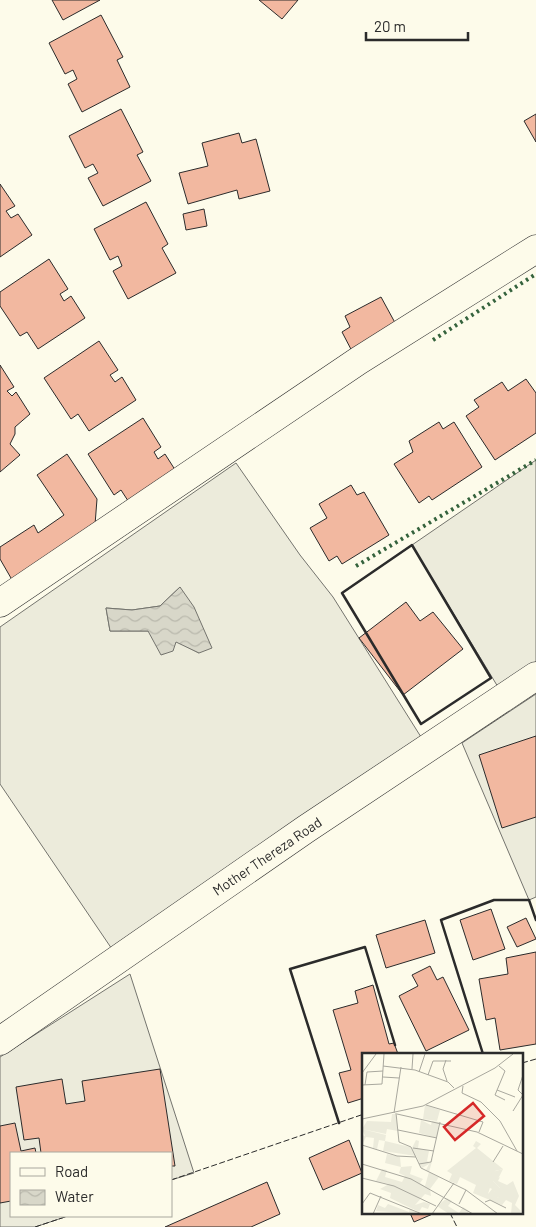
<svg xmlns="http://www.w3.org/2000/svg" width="536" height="1227" font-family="Barlow,sans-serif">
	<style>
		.grass { fill: #ecebdb; stroke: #74746e; fill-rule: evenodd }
		.water { fill: url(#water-waves); stroke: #74746e }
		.building { fill: #f2b8a0; stroke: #2b2b2b }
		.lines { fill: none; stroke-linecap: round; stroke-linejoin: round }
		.street-casing { stroke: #2b2b2b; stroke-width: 29 }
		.secondary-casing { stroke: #2b2b2b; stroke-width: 29 }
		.street { stroke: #fdfbea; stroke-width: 28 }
		.secondary { stroke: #fdfbea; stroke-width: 28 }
		.hedge { stroke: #34623c; stroke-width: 4; stroke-dasharray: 2.5 4; stroke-linecap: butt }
		.fence { stroke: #2b2b2b; stroke-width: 1; stroke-dasharray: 6 2.5; stroke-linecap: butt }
		.wall { stroke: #2b2b2b; stroke-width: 2.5 }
		.labels { text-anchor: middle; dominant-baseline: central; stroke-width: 4; stroke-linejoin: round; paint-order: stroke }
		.street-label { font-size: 14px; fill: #2b2b2b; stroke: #fdfbea }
		.inset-road { fill: none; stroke: #a9a89e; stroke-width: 1 }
		.view { fill: #d62828; fill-opacity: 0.15; stroke: #d62828; stroke-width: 2.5 }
		.inset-edge { fill: none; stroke: #2b2b2b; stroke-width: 2.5 }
	</style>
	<defs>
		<pattern id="water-waves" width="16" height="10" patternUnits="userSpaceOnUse" patternTransform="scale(1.25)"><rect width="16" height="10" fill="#d8d7c9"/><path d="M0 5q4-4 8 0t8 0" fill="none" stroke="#bab9ad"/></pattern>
	</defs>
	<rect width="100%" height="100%" fill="#fdfbea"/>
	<path class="grass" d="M536,460v202l-38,25 -86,-142z
		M236,463l64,92 33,42 88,140 -305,218 -116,-171v-157zM180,587l19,66 -23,-12 -28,-10h-38l-4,-23 26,2 28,-4z
		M536,694v203l-7,3 -67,-157z
		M130,974l64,199 -23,7v-27h-160v63h57l-33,11h-35v-170z"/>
	<path class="water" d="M180,587l14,20 18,41 -13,5 -23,-11 -3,9 -12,4 -13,-24h-38l-4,-23 26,2 28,-4z"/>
	<path class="building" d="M52,0h48l-37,20z
		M259,0h39l-16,19z
		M101,15l22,42 -6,3 13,27 -48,25 -14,-28 9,-5 -4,-9 -8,4 -16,-31z
		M121,109l22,43 -6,3 14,26 -48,25 -15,-28 10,-5 -5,-9 -8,4 -16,-32z
		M536,114v28l-12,-21z
		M239,133l3,10 14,-4 14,52 -31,8 -2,-9 -49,14 -9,-31 29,-7 -6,-23z
		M0,184l15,22 -9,5 5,7 7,-4 14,21 -32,22z
		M146,202l22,42 -6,4 14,25 -48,26 -15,-28 9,-5 -4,-10 -8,4 -16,-31z
		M204,209l3,17 -21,4 -3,-16z
		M49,259l19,30 -8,5 4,7 7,-5 14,22 -47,31 -11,-17 -7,4 -20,-30v-14z
		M381,297l18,33 -45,25 -12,-23 8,-5 -5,-11z
		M99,341l19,29 -8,5 5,7 7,-5 14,23 -47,31 -11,-17 -7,5 -27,-41z
		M0,365l14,22 -7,4 5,5 4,-4 14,22 -15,13v7l-5,10 10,11 -20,17z
		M526,379l10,14v40l-41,27 -29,-44 13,-9 -5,-7 28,-18 6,9z
		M143,418l18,29 -7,5 4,7 7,-5 14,22 -47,31 -11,-17 -7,5 -26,-41z
		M439,422l4,7 11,-7 28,45 -50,33 -3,-4 -10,7 -25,-39 19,-12 -4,-11z
		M67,454l30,45 -2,26 -80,60 -15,-26v-12l34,-22 4,8 26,-18 -27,-40z
		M351,485l6,10 7,-3 25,43 -47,29 -5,-8 -8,5 -19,-33 17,-10 -8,-14z
		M406,602l14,19 13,-9 30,37 -60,46 -44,-57z
		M536,736v81l-34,11 -23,-73z
		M491,909l14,40 -32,11 -13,-40z
		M526,918l10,21 -19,8 -10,-20z
		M425,920l10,33 -49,15 -10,-33z
		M536,952v92l-36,6 -5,-32 -9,2 -7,-41 29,-5 -2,-16z
		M430,966l7,14 6,-3 26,53 -43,21 -27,-55 19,-10 -6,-11z
		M373,985l16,59 5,-1 4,11h-34v44l-16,5 -9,-30 12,-3 -18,-60 25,-7 -3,-12z
		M160,1069l15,97h-4v-13h-130l-2,-15 -15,2 -8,-53 46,-8 4,25 19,-3 -3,-20z
		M15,1123l6,28 14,-3 1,5h-25v48l-11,2v-77z
		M349,1140l13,33 -39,17 -14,-32z
		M267,1182l13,32 -29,13h-86z
		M410,1213h25l-21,9z"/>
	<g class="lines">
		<g class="street-casing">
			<path id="street" d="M0,603l358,-242 178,-112"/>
		</g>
		<g class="secondary-casing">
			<path id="secondary" d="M0,1041l306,-212 230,-153"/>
		</g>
		<use href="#street" class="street"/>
		<use href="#secondary" class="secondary"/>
		<path class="hedge" d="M433,340l103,-66
			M356,566l180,-106"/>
		<path class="fence" d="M522,1063l14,-4
			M171,1180l193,-66
			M450,1213l7,14
			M35,1227l33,-11"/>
		<path class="wall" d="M412,545l79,133 -70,46 -79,-131z
			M483,1054l-42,-134 53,-20h35l7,20
			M339,1123l-49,-154 75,-22 30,98"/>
	</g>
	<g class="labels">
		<g class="street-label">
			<text transform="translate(267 856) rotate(-34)">Mother Thereza Road</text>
		</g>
	</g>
	<g transform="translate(362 1053)">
		<rect width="161" height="161" fill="#fdfbea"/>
		<path d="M63,52l15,5 -3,11 -14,-2zM30,61h4l2,17 -11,-2 -1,5 -24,-5 5,-8 24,1zM59,67l10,5 1,-4 7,1 -2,16 -18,-5zM0,76l24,6 -1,6 25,6 6,9 -33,-5 2,-10 -6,-1 -2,9 -4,-1 1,-10 -8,-1 -4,8v-10l3,1zM54,87l3,1 -1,7 11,3 -2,10 3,2 3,-5 -4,14 -3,-2 3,-6 -7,4 -10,-20zM114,88l5,3 -4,4 26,21 -8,2 -7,23 7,-3 3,7 2,-10 -7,-7 7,-4 -2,4 9,4 6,-4 6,15 -4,9 6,6 -1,3h-9l1,-11 -6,-3 -4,5 -29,-12 3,-8 -16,-8 -3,7 -8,-3 3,-7 -5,-3 29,-23 -3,-2zM25,101l13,3 1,10 -16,-4zM50,113l-2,8 13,5 -3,4 5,3 4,-14 10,5 -9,12 1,7 -6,-2 -10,11 9,-3 6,2 -2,5 -6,-2 -3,5 -29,-14 1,-5 -11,-4 9,-5 -13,-3 6,-12 5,1 -2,7 17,5 3,-6 -6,-3 2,-6zM85,145l5,3 -4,5 11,7 4,-6 6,4 -2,3h-18l-12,-8zM26,151l21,8 1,-3 9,5 -43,-3 2,-6 7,3z" fill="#ecebdb"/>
		<path d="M141,116l-6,12h-4l7,7v8l-5,3v-8l-5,5 -2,-2 4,-5 -4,-2 4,-15z" fill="#ecebdb"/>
		<path class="inset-road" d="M84,7l-3,9 4,12M21,13l32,4 33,12 6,6M137,13l6,5 -10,24 10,5M50,16l1,-15M57,19l6,-18M0,20l14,-19M66,22l5,-14h18M21,24l16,1M0,32l20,-1 2,-30M3,32l2,-13 16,-1M101,33l-1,7 19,9 19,19 17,30M135,37l18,7M64,52l57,17 -4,10M151,58l10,-16 -5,-5 5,-15M32,60l7,-46M34,60l3,29 12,5 10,21 45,22M35,61l80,18 46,22M0,66l61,-13 72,-38 18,-14M36,77l39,8M0,92l35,11 19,1M51,95l21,3M131,109l10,-16M0,111l49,15 62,35M57,111l12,-2 9,-40M0,125l32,8 42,20M123,149l5,-2 16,8M0,151l8,-11 52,21M97,151l7,-14 32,24M11,161l8,-18M70,161l22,-31"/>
		<path class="view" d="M111,50l11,13 -29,24 -11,-13z"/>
		<rect width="161" height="161" class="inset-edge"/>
	</g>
	<rect x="10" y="1152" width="162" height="65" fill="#fdfbea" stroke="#a9a89e"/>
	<rect x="20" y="1168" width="25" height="8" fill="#fdfbea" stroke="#a9a89e"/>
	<text x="55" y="1177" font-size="15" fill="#2b2b2b">Road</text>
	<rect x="20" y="1190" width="25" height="15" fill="url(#water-waves)" stroke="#a9a89e"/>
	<text x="55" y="1202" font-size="15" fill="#2b2b2b">Water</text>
	<path d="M366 32v8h102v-8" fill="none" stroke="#2b2b2b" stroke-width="2.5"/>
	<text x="374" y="32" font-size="15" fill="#2b2b2b" stroke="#fdfbea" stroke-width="4" paint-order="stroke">20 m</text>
</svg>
